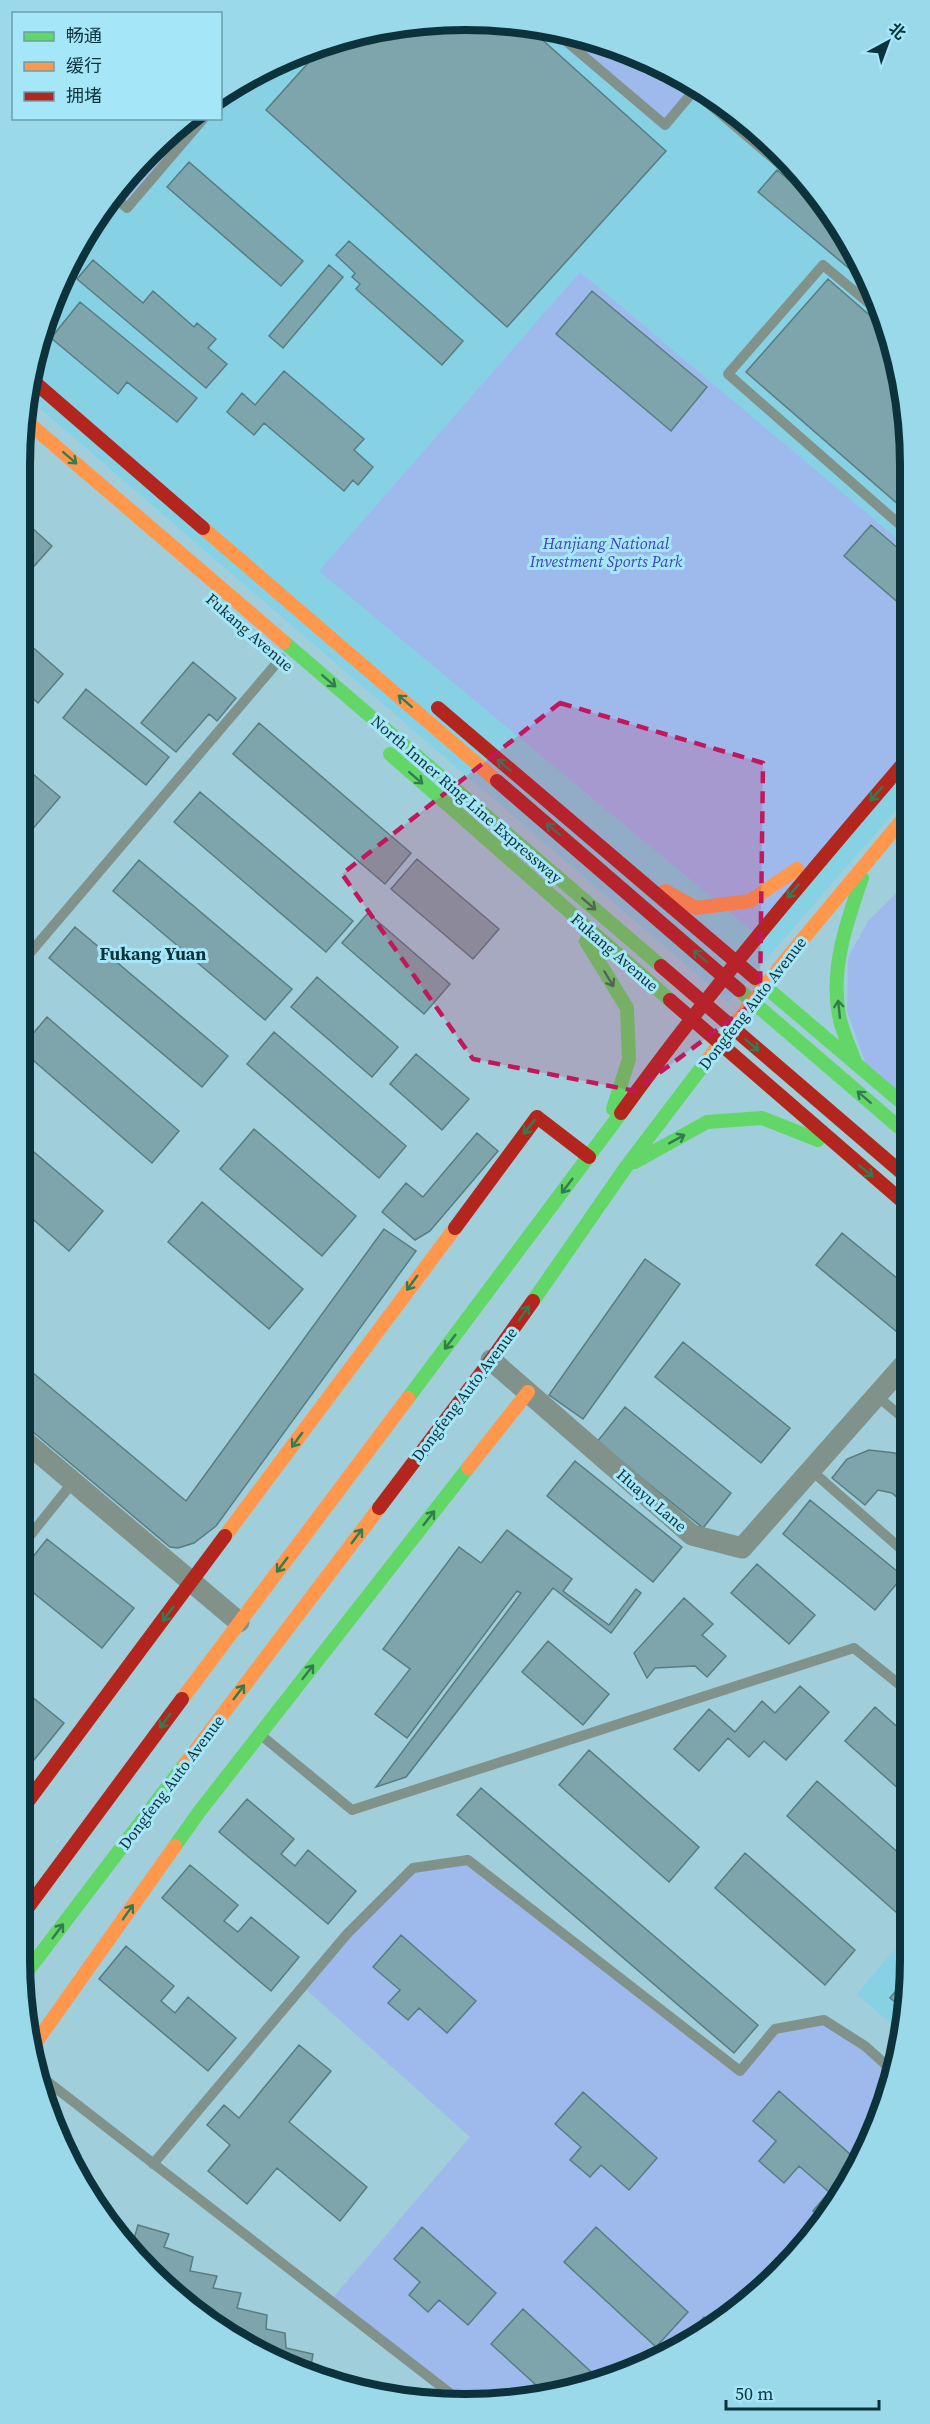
<svg xmlns="http://www.w3.org/2000/svg" width="930" height="2424" font-family="'Source Serif 4','Noto Sans SC',serif">
	<style>
		.built { fill: #86d1e4 }
		.green { fill: #9ebaed }
		.building { fill: #7da5ab; stroke: #577d83; stroke-width: 1.5 }
		.lines { fill: none; stroke-linecap: round; stroke-linejoin: round }
		.lane { stroke: #81928b; stroke-width: 10 }
		.street { stroke: #81928b; stroke-width: 21 }
		.fast { stroke: #63d668; stroke-width: 14 }
		.slow { stroke: #ff974d; stroke-width: 14 }
		.jam { stroke: #b3261e; stroke-width: 14 }
		.oneway { stroke: #337c4f }
		.marked { fill: #c2185b; fill-opacity: 0.2; stroke: #c2185b; stroke-width: 4.5; stroke-dasharray: 12 8; stroke-linejoin: round }
		.labels { text-anchor: middle; dominant-baseline: central; stroke-width: 6; stroke-linejoin: round; paint-order: stroke }
		.park-label { font-size: 16px; font-style: italic; fill: #4042b8; stroke: #a5e7f9 }
		.street-label { font-size: 16px; fill: #0c323b; stroke: #a5e7f9 }
		.neighbourhood-label { font-size: 18px; font-weight: bold; fill: #0c323b; stroke: #a5e7f9 }
		.rim { fill: none; stroke: #0c323b; stroke-width: 8 }
	</style>
	<rect width="100%" height="100%" fill="#a0ceda"/>
	<path class="built" d="M494,20l87,15 131,59 88,78 65,96 42,139 1,389 -179,206 -701,-604 7,-49 31,-81 46,-74 60,-64 15,-11 33,-1 1,-23 22,-16 79,-36 85,-20z
		M910,1931v28l-9,73 -44,-38z"/>
	<path class="green" d="M553,30l28,5 116,52 -32,38z
		M187,119h17l-77,89 -16,-14 61,-64z
		M580,272l327,275 1,212 -151,176 -438,-364z
		M908,881v227l-38,-32 -23,-65 1,-53 20,-37z
		M468,1860l272,211 35,-42 49,-9 71,55 -31,81 -45,74 -107,100 -76,40 -84,26 -106,3 4,-4 -120,-94 140,-164 -167,-150 110,-119z"/>
	<path class="building" d="M494,20l33,6 139,125 -159,176 -241,-217 61,-68 80,-19z
		M189,162l114,99 -22,25 -114,-99z
		M777,170l50,42 38,56 5,18 -112,-94z
		M349,241l114,100 -21,24 -86,-76 4,-5 -8,-7 3,-4 -19,-18z
		M93,260l50,43 10,-12 41,36 3,-4 19,16 -8,9 19,16 -21,24 -129,-109z
		M329,265l14,12 -60,71 -14,-12z
		M61,279l7,5 -15,18z
		M828,279l54,47 25,81v105l-161,-140z
		M592,291l115,96 -36,44 -115,-97z
		M80,302l117,96 -20,24 -50,-40 -9,12 -67,-56z
		M284,371l80,68 -10,11 19,17 -15,18 -5,-5 -9,11 -80,-68 -10,12 -27,-23 15,-19 13,12z
		M20,517l32,29 -32,36z
		M871,525l36,31v54l-63,-54z
		M20,636l43,38 -25,29 -18,-16z
		M193,662l43,36 -19,23 -8,-7 -33,38 -35,-29z
		M86,689l83,68 -23,28 -83,-67z
		M259,723l152,130 -26,31 -152,-130z
		M20,763l40,34 -29,34 -11,-10z
		M200,792l153,129 -27,31 -152,-130z
		M417,859l82,70 -26,30 -82,-70z
		M139,860l153,129 -27,31 -152,-129z
		M368,913l82,71 -26,30 -82,-71z
		M75,927l153,129 -26,31 -153,-129z
		M317,977l81,70 -26,30 -81,-70z
		M47,1017l132,114 -27,32 -132,-114z
		M274,1032l132,114 -27,32 -132,-114z
		M416,1054l53,45 -27,31 -52,-46z
		M254,1129l102,87 -34,40 -102,-87z
		M477,1133l21,18 -68,80 -15,9 -33,-28 24,-29 17,14z
		M20,1140l83,71 -34,40 -49,-43z
		M202,1202l101,87 -34,40 -101,-87z
		M384,1229l32,22 -200,275 -22,17 -16,5 -8,-1 -150,-126v-59l166,139z
		M842,1233l67,55v30l-12,14 -81,-67z
		M645,1259l35,25 -97,135 -34,-24z
		M683,1342l107,86 -29,35 -106,-86z
		M625,1407l106,86 -28,35 -106,-86z
		M869,1450l26,3 14,13v42l-17,-15 -14,-3 -13,15 -33,-27 15,-19z
		M575,1461l107,86 -29,35 -106,-86z
		M810,1500l93,76 -28,34 -92,-76z
		M507,1530l65,49 -9,12 46,34 27,-36 5,4 -30,40 -58,-45 -147,189 -30,10 145,-194 -4,-2 -110,147 -32,-24 35,-45 -27,-20 76,-102 22,16z
		M47,1539l87,69 -32,40 -82,-66v-9z
		M757,1564l58,51 -26,29 -58,-51z
		M684,1598l29,26 -11,11 24,21 -19,21 -12,-11 -40,2 -8,10 -13,-25z
		M548,1641l61,53 -26,31 -61,-53z
		M800,1686l29,26 -43,48 -22,-19 -15,16 -21,-19 -29,33 -25,-22 35,-40 26,23 27,-31 13,12z
		M20,1687l44,36 -30,37 -14,-12z
		M875,1707l35,31v61l-65,-58z
		M589,1750l110,97 -30,35 -110,-97z
		M817,1781l93,82v34l-13,16 -110,-97z
		M481,1788l277,237 -24,28 -277,-238z
		M247,1799l47,40 -13,15 14,12 13,-16 48,41 -28,33 -109,-92z
		M745,1853l110,97 -30,35 -110,-97z
		M190,1865l48,40 -14,16 14,11 13,-15 48,40 -28,34 -109,-93z
		M401,1935l75,66 -29,32 -28,-25 -11,12 -20,-17 12,-13 -27,-23z
		M126,1946l48,40 -13,15 14,12 13,-16 48,41 -28,33 -109,-92z
		M908,1977l-4,32 -14,-11z
		M299,2045l32,26 -42,51 78,65 -27,34 -63,-53 -30,36 -39,-33 22,-26 -23,-20 17,-20 15,13z
		M779,2091l81,72 -36,58 -11,-10 16,-19 -30,-26 -15,17 -25,-22 17,-20 -23,-20z
		M583,2092l74,66 -28,32 -28,-25 -11,12 -20,-17 11,-13 -26,-23z
		M99,2209l25,19 -6,8z
		M138,2225l31,9 -5,13 29,10 -3,14 27,5 -4,12 28,5 -4,15 30,7 -1,14 19,4 1,15 27,6 -2,12 23,4 -3,13 -88,-38 -12,-9 1,-5 -11,-4 -91,-74z
		M422,2227l74,66 -28,32 -29,-25 -11,12 -19,-17 11,-13 -26,-23z
		M596,2227l92,85 -32,35 -92,-85z
		M523,2309l78,72 -53,15 -57,-52z
		M704,2317l11,10 -42,24z
		M333,2384l28,3 -1,3z"/>
	<g class="lines">
		<path class="lane" d="M553,30l112,95 32,-38
			M694,91l122,104
			M220,100l12,-13
			M111,194l16,14 77,-90
			M877,310l-54,-45 -95,109 179,157
			M24,960l257,-302
			M877,1396l32,27
			M812,1471l97,85
			M20,1548l53,-66
			M262,1736l90,74 502,-162 56,45
			M39,2075l412,319 -5,5
			M153,2164l194,-230 66,-66 55,-8 272,211 35,-42 49,-9 41,26 30,27"/>
		<path class="street" d="M491,1360l201,175 50,13 167,-189
			M20,1437l219,185"/>
		<path class="fast" d="M284,642l377,324
			M390,754l280,246
			M586,941l41,67 2,51 -16,50
			M755,978l153,130
			M739,990l169,145
			M856,1064c-6,-16 -14,-32 -17,-49 -9,-46 8,-94 23,-137
			M635,1162l72,-40 55,-4 56,22
			M533,1301l93,-134 82,-108
			M408,1398l213,-285
			M175,1846l24,-34 269,-344
			M23,1977l162,-213"/>
		<path class="slow" d="M25,420l259,222
			M203,528l294,253
			M665,891l31,17 54,-7 47,-32
			M708,1059l79,-101 121,-145
			M468,1468l60,-76
			M225,1536l230,-308
			M182,1699l226,-301
			M185,1764l194,-256
			M34,2045l141,-199"/>
		<path class="jam" d="M31,379l172,149
			M438,708l317,270
			M497,781l242,209
			M661,966l248,213
			M670,1000l239,207
			M621,1113c89,-124 188,-239 287,-355
			M455,1228l82,-111 52,40
			M379,1508l112,-148 42,-59
			M20,1812l205,-276
			M20,1918l162,-219"/>
	</g>
	<defs><path id="oneway-shaft" d="M-6 0H5M1.5-3L5.5 0L1.5 3" fill="none" stroke-width="1.6" stroke-linecap="round" stroke-linejoin="round" transform="scale(1.5)"/></defs>
	<g class="oneway">
		<use href="#oneway-shaft" transform="translate(70 458) rotate(41)"/>
		<use href="#oneway-shaft" transform="translate(329 681) rotate(41)"/>
		<use href="#oneway-shaft" transform="translate(405 701) rotate(-139)"/>
		<use href="#oneway-shaft" transform="translate(504 765) rotate(-139)"/>
		<use href="#oneway-shaft" transform="translate(416 778) rotate(41)"/>
		<use href="#oneway-shaft" transform="translate(876 794) rotate(131)"/>
		<use href="#oneway-shaft" transform="translate(553 829) rotate(-139)"/>
		<use href="#oneway-shaft" transform="translate(793 891) rotate(130)"/>
		<use href="#oneway-shaft" transform="translate(589 904) rotate(41)"/>
		<use href="#oneway-shaft" transform="translate(700 956) rotate(-139)"/>
		<use href="#oneway-shaft" transform="translate(609 979) rotate(59)"/>
		<use href="#oneway-shaft" transform="translate(839 1009) rotate(-96)"/>
		<use href="#oneway-shaft" transform="translate(752 1045) rotate(41)"/>
		<use href="#oneway-shaft" transform="translate(864 1097) rotate(-139)"/>
		<use href="#oneway-shaft" transform="translate(529 1127) rotate(128)"/>
		<use href="#oneway-shaft" transform="translate(677 1139) rotate(-29)"/>
		<use href="#oneway-shaft" transform="translate(866 1171) rotate(40)"/>
		<use href="#oneway-shaft" transform="translate(567 1186) rotate(127)"/>
		<use href="#oneway-shaft" transform="translate(412 1283) rotate(126)"/>
		<use href="#oneway-shaft" transform="translate(524 1313) rotate(-55)"/>
		<use href="#oneway-shaft" transform="translate(450 1342) rotate(127)"/>
		<use href="#oneway-shaft" transform="translate(297 1440) rotate(126)"/>
		<use href="#oneway-shaft" transform="translate(429 1518) rotate(-52)"/>
		<use href="#oneway-shaft" transform="translate(357 1536) rotate(-53)"/>
		<use href="#oneway-shaft" transform="translate(282 1565) rotate(127)"/>
		<use href="#oneway-shaft" transform="translate(168 1614) rotate(127)"/>
		<use href="#oneway-shaft" transform="translate(308 1672) rotate(-52)"/>
		<use href="#oneway-shaft" transform="translate(239 1692) rotate(-53)"/>
		<use href="#oneway-shaft" transform="translate(165 1721) rotate(126)"/>
		<use href="#oneway-shaft" transform="translate(128 1912) rotate(-55)"/>
		<use href="#oneway-shaft" transform="translate(58 1931) rotate(-53)"/>
	</g>
	<path class="marked" d="M560,703l203,60 -3,235 -125,93 -162,-32 -131,-185z"/>
	<g class="labels">
		<g class="park-label">
			<text x="606" y="543">Hanjiang National<tspan x="606" dy="18">Investment Sports Park</tspan></text>
		</g>
		<g class="street-label">
			<text transform="translate(250 632) rotate(41)">Fukang Avenue</text>
			<text transform="translate(467 799) rotate(41)">North Inner Ring Line Expressway</text>
			<text transform="translate(615 952) rotate(41)">Fukang Avenue</text>
			<text transform="translate(752 1003) rotate(-52)">Dongfeng Auto Avenue</text>
			<text transform="translate(464 1394) rotate(-53)">Dongfeng Auto Avenue</text>
			<text transform="translate(652 1500) rotate(41)">Huayu Lane</text>
			<text transform="translate(171 1782) rotate(-53)">Dongfeng Auto Avenue</text>
		</g>
		<g class="neighbourhood-label">
			<text x="153" y="953">Fukang Yuan</text>
		</g>
	</g>
	<path d="M0 0H930V2424H0ZM465 30H465A435 435 0 0 1 900 465V1959A435 435 0 0 1 465 2394H465A435 435 0 0 1 30 1959V465A435 435 0 0 1 465 30Z" fill="#99d9ea" fill-rule="evenodd"/>
	<path class="rim" d="M465 30H465A435 435 0 0 1 900 465V1959A435 435 0 0 1 465 2394H465A435 435 0 0 1 30 1959V465A435 435 0 0 1 465 30Z"/>
	<rect x="12" y="12" width="210" height="108" fill="#a5e7f9" stroke="#689fad" stroke-width="1.5"/>
	<rect x="24" y="32" width="30" height="9" fill="#63d668" stroke="#689fad" stroke-width="1.5"/>
	<text x="66" y="42" font-size="18" fill="#0c323b">畅通</text>
	<rect x="24" y="62" width="30" height="9" fill="#ff974d" stroke="#689fad" stroke-width="1.5"/>
	<text x="66" y="72" font-size="18" fill="#0c323b">缓行</text>
	<rect x="24" y="92" width="30" height="9" fill="#b3261e" stroke="#689fad" stroke-width="1.5"/>
	<text x="66" y="102" font-size="18" fill="#0c323b">拥堵</text>
	<g transform="translate(888 42) rotate(41)" stroke="#a5e7f9" stroke-width="4.5" paint-order="stroke">
	<path d="M0-4.5L10 22L0 15L-10 22Z" fill="#0c323b"/>
	<text y="-9" font-size="16" font-weight="bold" text-anchor="middle" fill="#0c323b">北</text>
	</g>
	<path d="M726 2400v9h153v-9" fill="none" stroke="#0c323b" stroke-width="3"/>
	<text x="735" y="2400" font-size="18" fill="#0c323b" stroke="#a5e7f9" stroke-width="4.5" paint-order="stroke">50 m</text>
</svg>
